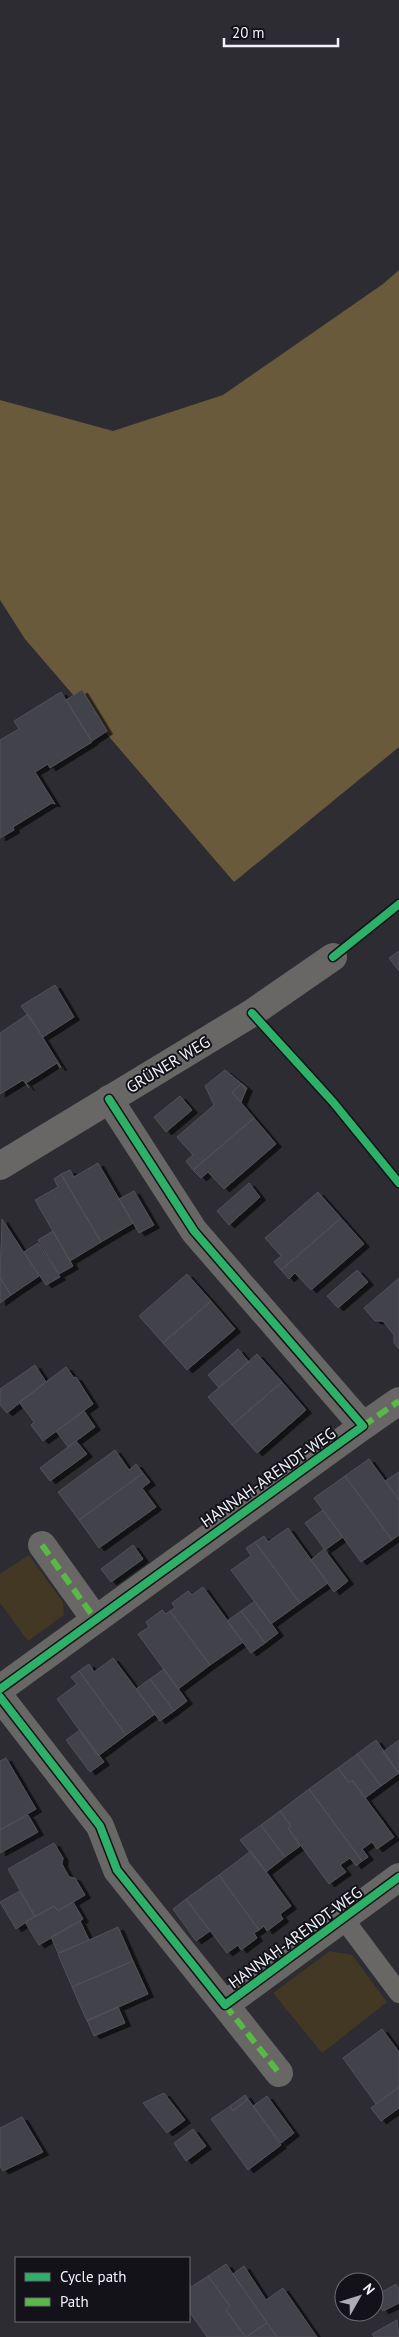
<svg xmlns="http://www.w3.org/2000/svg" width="399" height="2337" font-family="'PT Sans',sans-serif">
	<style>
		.green { fill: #423823 }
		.forest { fill: #695a3b }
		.building { fill: #42424b; stroke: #515155; filter: url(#shadow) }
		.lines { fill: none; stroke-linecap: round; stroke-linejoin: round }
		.service { stroke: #686766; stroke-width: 20 }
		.minor { stroke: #686766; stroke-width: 28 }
		.quiet { stroke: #58b947; stroke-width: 6; stroke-dasharray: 12 6; stroke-linecap: butt }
		.cycleway-casing { stroke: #121218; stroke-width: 11 }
		.cycleway { stroke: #2db169; stroke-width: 8 }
		.labels { text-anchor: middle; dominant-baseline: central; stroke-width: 4; stroke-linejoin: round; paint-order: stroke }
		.street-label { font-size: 16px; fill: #f3f3fb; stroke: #121218 }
	</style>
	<defs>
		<filter id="shadow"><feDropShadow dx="5.5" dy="3" stdDeviation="0" flood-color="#0009"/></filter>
	</defs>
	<rect width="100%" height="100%" fill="#2c2c32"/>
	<path class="green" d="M29,1555l34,47 1,13 -36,26 -28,-38v-29z
		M330,1951l22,4 35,47 -65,51 -49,-60z"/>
	<path class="forest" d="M399,270v477l-165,135 -209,-243 -25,-39v-200l113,31 110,-36 160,-111z"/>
	<path class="building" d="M82,690l25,41 -15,10 -26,-41z
		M61,692l31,50 -42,26 -2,-4 -13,8 20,32 -3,-1 -39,24 1,3 -14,8v-98l19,-11 -5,-8z
		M399,951v20l-10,-13z
		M55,985l19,32 -31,20 -22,-31z
		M28,1014l33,53 -1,1 -3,-5 -31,20 3,5 -6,-8 -23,14v-61z
		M225,1070l22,18 -1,2 -5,-6 -9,8 22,26 -61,52 -7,-9 7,-6 -16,-18 37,-32 -9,-19z
		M241,1084l5,6 -5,12 -9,-10z
		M180,1096l12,14 -26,22 -12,-15z
		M254,1118l22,26 -52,45 -16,-17 -7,6 -8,-8z
		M98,1163l35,60 -32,19 -40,-68 9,-4 4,7z
		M61,1174l40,68 -31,19 -35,-61 23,-13 -4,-8z
		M249,1183l11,14 -31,28 -12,-14z
		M134,1191l20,34 -15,8 -20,-34z
		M318,1192l23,26 -60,52 -7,-8 7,-6 -16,-18z
		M341,1218l23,26 -53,46 -16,-17 -6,6 -8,-9z
		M2,1219l37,57 -28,19 -11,-17z
		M53,1231l20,35 -14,8 -21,-34z
		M38,1243l22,34 -14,8 -22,-33z
		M357,1270l11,12 -30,26 -11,-12z
		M187,1274l24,27 -48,42 -24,-27z
		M0,1278l11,17 -11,8z
		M399,1278v71l-5,-6v-8l-11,-14h-8l-11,-13z
		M211,1301l24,28 -48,41 -24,-27z
		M238,1349l11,13 -30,26 -11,-13z
		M257,1354l25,28 -50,43 -24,-28z
		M35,1365l11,17 -39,31 -7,-8v-16z
		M66,1367l8,11 2,-1 17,27 -50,37 -12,-16 3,-3 -15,-20z
		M282,1382l24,28 -49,43 -25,-28z
		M84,1411l11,16 -27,20 -12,-16z
		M76,1441l11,13 -37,27 -10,-13z
		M115,1450l14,20 7,-6 7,9 -64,47 -21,-28z
		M369,1459l30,41v35l-7,5 -47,-64z
		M399,1472v28l-14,-19z
		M143,1473l7,9 -8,6 14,19 -57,41 -20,-28z
		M345,1476l47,64 -31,22 -47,-64z
		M323,1510l20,27 -18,13 -20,-27z
		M288,1528l40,55 -28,20 -45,-61 9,-6 4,6z
		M255,1542l45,61 -29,21 -40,-54 20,-14 -5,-8z
		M133,1545l10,14 -32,23 -10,-13z
		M324,1549l24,32 -14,11 -23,-32z
		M203,1587l40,55 -33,23 -40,-54 5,-3 -3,-5 16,-12 4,4z
		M255,1601l23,32 -13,10 -24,-32z
		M162,1610l4,4 4,-3 40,54 -32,24 -40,-55 11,-7 -3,-5z
		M241,1611l24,32 -14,10 -24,-32z
		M113,1658l42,56 -29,21 -47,-64 10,-7 5,8z
		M164,1669l23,32 -13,10 -24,-32z
		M79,1671l47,64 -28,21 -41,-57 20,-15 -6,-7z
		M150,1679l24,32 -14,10 -24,-32z
		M80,1730l24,32 -14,10 -24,-32z
		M376,1740l23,33 -18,13 -24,-32z
		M399,1740v34l-16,-22z
		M357,1754l24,32 -16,12 -13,-18 -3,3 -11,-15z
		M6,1758l30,51 -36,21v-69z
		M338,1768l11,15 3,-3 42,57 -17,12 -5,-7 -10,7 6,8 -6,4 -53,-72z
		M309,1789l53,72 -6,5 -6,-8 -10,7 6,7 -17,12 -41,-56 3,-2 -11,-15z
		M280,1811l11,15 -3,2 12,18 -15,11 -24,-32z
		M28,1815l10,17 -38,21v-23z
		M261,1825l24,32 -19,15 -26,-32z
		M54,1843l9,15 -1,6 7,13 6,1 10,17 -27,16 -4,-5 -19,11 -27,-48z
		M251,1851l40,55 -11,8 3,5 -16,12 -3,-5 -5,4 -40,-55z
		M219,1875l40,55 -5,3 3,5 -16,12 -3,-5 -11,8 -41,-54z
		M20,1891l15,25 -19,13 -16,-27z
		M186,1899l24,32 -14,10 -23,-32z
		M73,1902l10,17 -44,26 -14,-23 29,-16 4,5z
		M80,1921l9,19 -31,13 -7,-16z
		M118,1927l15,34 -61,26 -14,-33z
		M133,1961l15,33 -61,27 -15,-34z
		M118,2007l7,16 -31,13 -7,-16z
		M382,2029l17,23v35l-23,17 -33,-46z
		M399,2087v21l-18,13 -10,-13z
		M164,2093l21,27 -18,13 -24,-30z
		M245,2095l3,4 -15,12 -3,-5z
		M267,2096l27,37 -13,10 -28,-37z
		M248,2099l33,46 -33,25 -37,-51 19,-13 3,5z
		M22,2117l21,35 -40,19 -3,-5v-38z
		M193,2129l13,17 -20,15 -12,-18z
		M226,2264l41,59 -21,14 -20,-27 4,-4 -22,-30z
		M244,2266l22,34 17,-12 34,49h-40l-44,-63z
		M208,2276l22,30 -4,4 19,27h-38l-18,-26v-28l2,4z
		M396,2284l3,6v13l-16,8 -8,-15z
		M397,2320l2,17h-25l-2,-3z
		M267,2323l10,14h-31z"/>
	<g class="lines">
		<path class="service" d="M343,1918l56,75"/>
		<path class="minor" d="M0,1166l252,-153 81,-56
			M363,1426l36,-25
			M42,1545l53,74
			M0,1689l363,-263 -169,-195 -85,-132
			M0,1697l100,129 17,44 108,135 174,-128
			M225,2005l54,68"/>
		<path class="quiet" d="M363,1426l36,-25
			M42,1545l53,74
			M225,2005l54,68"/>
		<g class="cycleway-casing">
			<path id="cycleway" d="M333,957l66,-53
				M252,1013l81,89 66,81
				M0,1689l363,-263 -169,-195 -85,-132
				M0,1697l100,129 17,44 108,135 174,-128"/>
		</g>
		<use href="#cycleway" class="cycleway"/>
	</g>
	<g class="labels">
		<g class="street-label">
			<text transform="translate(168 1064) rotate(-31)">GRÜNER WEG</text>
			<text transform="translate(268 1477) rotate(-35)">HANNAH-ARENDT-WEG</text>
			<text transform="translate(295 1937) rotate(-36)">HANNAH-ARENDT-WEG</text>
		</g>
	</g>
	<rect x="15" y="2257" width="175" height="65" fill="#121218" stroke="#6c6c73"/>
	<rect x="25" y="2273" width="25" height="8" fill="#2db169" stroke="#6c6c73"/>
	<text x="60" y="2282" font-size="15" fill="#f3f3fb">Cycle path</text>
	<rect x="25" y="2298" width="25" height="8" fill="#58b947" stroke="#6c6c73"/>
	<text x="60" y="2307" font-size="15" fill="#f3f3fb">Path</text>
	<g transform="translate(359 2297) rotate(51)"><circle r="24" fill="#121218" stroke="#6c6c73"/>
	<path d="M0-4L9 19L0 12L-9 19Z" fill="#adadb5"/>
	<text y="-8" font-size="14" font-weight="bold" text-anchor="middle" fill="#f3f3fb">N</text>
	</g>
	<path d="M224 38v8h114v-8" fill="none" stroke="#f3f3fb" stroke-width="2.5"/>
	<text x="232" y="38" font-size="15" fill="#f3f3fb" stroke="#121218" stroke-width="4" paint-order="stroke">20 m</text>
</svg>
